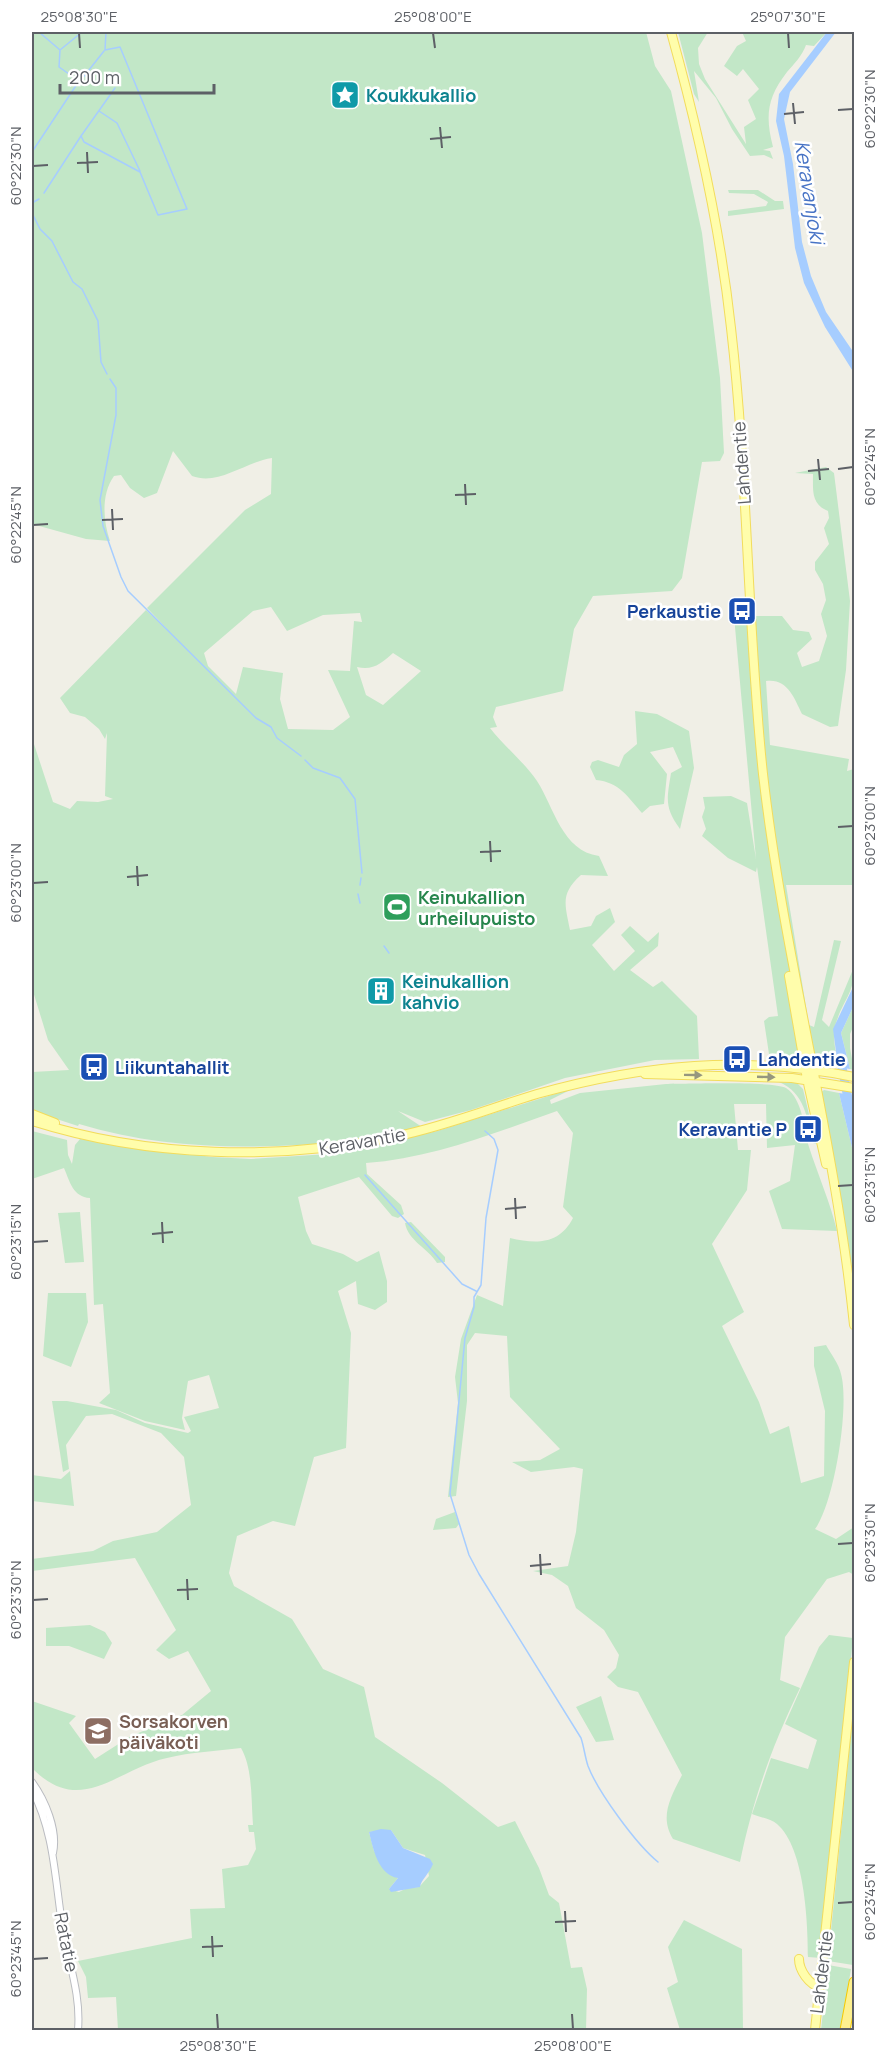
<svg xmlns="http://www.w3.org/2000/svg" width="886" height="2062" font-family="Manrope,sans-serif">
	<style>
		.green { fill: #c2e7c7; fill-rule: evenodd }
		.water { fill: #a6cdff }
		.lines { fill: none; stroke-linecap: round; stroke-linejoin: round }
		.stream { stroke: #a6cdff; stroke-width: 1.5 }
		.river { stroke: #a6cdff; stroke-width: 9 }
		.minor-casing { stroke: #babcc1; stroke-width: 8 }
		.major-casing { stroke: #f2dc5c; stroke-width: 10 }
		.highway-casing { stroke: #f5c900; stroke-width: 11 }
		.minor { stroke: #fff; stroke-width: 6 }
		.major { stroke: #fffdab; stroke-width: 8 }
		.highway { stroke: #fdf08f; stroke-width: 9 }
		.oneway { fill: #96977e }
		.ticks { fill: none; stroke: #5d6066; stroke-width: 2 }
		.labels { text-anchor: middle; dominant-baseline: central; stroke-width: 5; stroke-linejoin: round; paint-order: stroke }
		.culture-label { font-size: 18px; font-weight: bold; fill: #0d838f; stroke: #fff; text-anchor: start }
		.street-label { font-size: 18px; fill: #5d6066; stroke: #fff }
		.transit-label { font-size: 18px; font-weight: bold; fill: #164399; stroke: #fff; text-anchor: end }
		.leisure-label { font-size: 18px; font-weight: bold; fill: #27864d; stroke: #fff; text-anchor: start }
		.education-label { font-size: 18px; font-weight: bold; fill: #785e54; stroke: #fff; text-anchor: start }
		.water-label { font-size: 20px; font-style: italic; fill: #4773c5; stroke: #fff }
		.neatline { fill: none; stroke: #5d6066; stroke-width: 2 }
		.ticks-label { font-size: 15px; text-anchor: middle; fill: #5d6066 }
	</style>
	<rect width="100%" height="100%" fill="#f0efe6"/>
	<path class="green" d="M32,32h614l9,34 16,25 31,142 18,145 4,75 -4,8 -18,1 -20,116 -10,13 -79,5 -19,33 -11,62 -67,16 -3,10 4,10 -7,1c14,18 34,34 47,53 17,26 25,70 62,75l9,20 -27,-1c-21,19 -16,29 -11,55l21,-4 5,-10 14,-8 5,14 -23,23 22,26 21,-20 -14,-16 9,-9 18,16 11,-10 -1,14 -28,24 23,17 9,-6 35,35 2,43 -44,1 -90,18 -94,32 -46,12 -27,-11 24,16c-39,13 -83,16 -123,18 -75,4 -148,1 -220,-21l-1,2 -46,-15v-39l37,-2 -21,-30 -16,-52v-250l21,64 17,7 7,-8 21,1 15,-3 -8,-3 2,-63 -2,6 -6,-10 -14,-12 -15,-4 -10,-15 86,-88 22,20 -21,-22 98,-98 26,-16 1,-36c-27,4 -53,28 -80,18l-19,-25 -16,42 -13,5 -14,-10 -9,-13 -7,1c-13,18 -11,45 -4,65l-24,-2 -54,-15zM271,607l16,24 36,-16 37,-2 2,9 -8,-1 -4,50 -22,-1 22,47 -17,13 -45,-1 -8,-30 3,-26 -40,-6 -7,27 -28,-28 -4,-13 49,-42zM393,653l28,18 -38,34 -17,-10 -9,-28c16,4 25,-4 36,-14z
		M678,32h30l-10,16 1,16 6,15 41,65 -2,-17 12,-8 -8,-19 11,-11 -16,-20 -6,7 -13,-10 13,-20 9,-5 -4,-9h85l-13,14 -8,-1c-4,11 -12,19 -19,27 -20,26 -22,44 -14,75l-10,3 7,1 3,8 -9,-4 -14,1 -18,-27 -16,-31 -22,-27 5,31 -5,-8z
		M728,190h30l17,11h8l1,8 -56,7v-5l38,-5 2,-4 -14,-8 -25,-1z
		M826,467l8,6 16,128 -4,69 -8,56 -8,1 -28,-13c-8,-17 -15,-36 -36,-33l4,64 79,14 -2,12 7,-2v116h-68l23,140 5,2 20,-87 7,1 -19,79 7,7 25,-60c0,27 -9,30 -17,53 -6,15 -1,32 1,47l-11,-2 -7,-12 -36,6 -1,-6 -14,1 -5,-33 5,-4 9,-1 -21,-149 -1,5 -28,-14 -26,-22 4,-7 -4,-12 3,-9 -2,-11 28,-1 16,7 9,56 -22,-243c17,0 31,0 48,0l11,14 16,2 3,7 -15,14 5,14 17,-6 8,-25 -6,-22 5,-14 -3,-16 -8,-14v-8l14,-18 -5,-16 5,-10 -1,-7c-17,-7 -15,-20 -15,-37l-18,-1z
		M635,711l22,3 32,17 5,37 -14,61c-16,-22 -13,-30 -9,-56l11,-6 -9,-20 -23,5 17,22 -3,30 -14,2 -8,7c-14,-16 -23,-31 -46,-33l-6,-13 2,-5 6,-2 21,7 5,-12 13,-11z
		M854,1005v20l-4,9v14l4,22 -4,-1 -9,-36z
		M779,1082l18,1 6,6 13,55 -3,-1c-6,-25 -8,-50 -34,-61z
		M666,1084c21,0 107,-3 120,4 17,11 18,42 23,59 9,28 21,55 28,84l-55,-2 -13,-38 21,-10 5,-36 -28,3 -1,-44h-32l4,46h13l-4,40 -35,54 32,68 -22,14 37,76 11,32 19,-8 12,57 23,-7 1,-65 -11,-45v-19l12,-2c5,9 13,19 15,29 9,32 -7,130 -26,155l21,10 18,-12v48l-5,-3 -22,7 -42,58 -5,43 20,8c-28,58 -47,111 -60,174l-67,-23c-14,-23 -2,-42 9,-64l-44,-83 -20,-5 -11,-10 9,-9 3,-13 -15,-25 -28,-22 -8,-22 -16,-11 -19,-4 35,-5 8,-34 7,-63 -9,-2 -43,5 -19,-10 28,-2 20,-11 -50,-52 -3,-61 -32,-3 -8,12v56l-11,95 -8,1 10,-94 -3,-26 6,-38 16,-44 26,11 7,-68c26,6 49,7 63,-20l-10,-11 10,-74 -16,-22c-63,22 -124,47 -191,52l1,11 34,31 3,9 -6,4 -6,-2 -33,-39 -61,20 8,34 6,13 31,10 14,8 22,-11 8,30v21l-12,8 -17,-6 -2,-23 -18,10 13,42 -5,115 -32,9 -19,69 -22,-5 -36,15 -8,37 5,13 58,33 31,50 41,18 11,50 67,46 56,44 17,-6 24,47 10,27 10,8 12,65 11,-1 5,22 -1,41h-468l-2,-33 -28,1 -2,-21 -8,-16 114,-23 -2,-29 35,-1 -3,-39 26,-4 8,-16 -2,-17h-5l-1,-7h5c-2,-25 0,-56 -12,-77 -24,3 -50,4 -74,10 -51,11 -86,60 -135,10v-67l44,15 -7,7 26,36 36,-23 51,-21 29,-24 -23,-40 -19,8 -13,-9 20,-20 -41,-72 -103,13v-12l61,-8 20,-10 44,-9 34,-27 -7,-48 -23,-24 -49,-19 -26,2 -20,29 3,24 -6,3 -11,-71h15l49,9 29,13 43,10 3,-2 -7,-14 35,-9 -10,-33 -21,6 -6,37 3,12 -40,-9 -46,-18 11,-10 -7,-89 -9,1 -4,-107c-17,-1 -20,-16 -26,-30l-32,11v-48l35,9 1,15 4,9 3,-19 5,-6 132,18 39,2 93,-6 93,-22 137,-43 -24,12 1,4 29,-11zM391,1830l12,18 22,7 4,21 -10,11 -12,1 -8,4 -10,-3 9,-11 -24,-27 -5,-19z
		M824,1090l15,3 15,63v133l-34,-196z
		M80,1212l4,50 -19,1 -7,-50z
		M411,1222l34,35v5l-8,1c-9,-15 -29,-22 -32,-40z
		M48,1293h38l2,29 -17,45 -28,-11z
		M70,1471l4,35 -42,-5v-26l29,4z
		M455,1512l4,12 -3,4 -23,2 3,-11z
		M90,1625l15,7 7,11 -8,16 -35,-13h-23v-18z
		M829,1635l24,3 -32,320 -13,-1c0,-33 -3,-109 -31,-133 -6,-5 -18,-7 -25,-10l19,-56 37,11 9,-29 -32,-16 34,-77z
		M601,1696l13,44 -18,2 -20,-35z
		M854,1702v256l-1,7 -25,-4z
		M684,1920l58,29 1,81h-63l-13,-42 11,-6 -10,-35z
		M828,1965l23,4 -10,61h-20z"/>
	<path class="water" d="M827,32h9l-46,60 -6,27 9,45 9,78 9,34 15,36 28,41v20l-29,-46 -21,-44 -9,-35 -11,-92 -8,-35 3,-27z
		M854,985v20l-13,28 9,36 -12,-2 -5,-38z
		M839,1093l13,2 2,61z
		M381,1829l10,1 12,18 27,11 3,5c-4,10 -12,16 -13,23l-29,5 -2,-3 9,-11c-20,-3 -25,-30 -29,-46z"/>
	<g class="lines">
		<path class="stream" d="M60,50l22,-18
			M81,80l23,-29
			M99,111l18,12 23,48
			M81,136l34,-48
			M32,152l47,-71 -20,-14 1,-17 -21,-18
			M44,193l37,-57 3,6 56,30 18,43 29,-6 -67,-162 -15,3 1,-18
			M32,203l7,-4
			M32,213l8,16 12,12 21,41 9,7 16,32 3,41 6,12
			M110,379l6,9v27l-16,85 3,26 18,51 7,14 128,127 15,9 6,11 24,18
			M305,760l8,8 27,10 15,21 7,74
			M360,885l1,-7
			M358,894l2,9
			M384,946l5,7
			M485,1131l9,8 4,11 -12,68 -5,67 -7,12v10l-9,31 -15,156 19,61 10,19 102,164c3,9 4,19 7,28 10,26 48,78 70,96
			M365,1175l97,109 14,7"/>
		<path class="river" d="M840,1056l9,48"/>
		<g class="minor-casing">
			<path id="minor" d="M32,1782c13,18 26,48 21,71
				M32,1790c23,43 23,93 31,140 6,34 18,65 15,100"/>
		</g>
		<g class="major-casing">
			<path id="major" d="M671,32c27,97 49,195 60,296 17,148 16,297 32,446 21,185 72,365 91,551
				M789,976l18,103 19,85
				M645,1074l147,4 62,10
				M32,1114l23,9
				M32,1121c117,37 247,40 366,15 48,-10 93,-28 139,-42 108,-30 206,-39 317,-17
				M799,1959c0,11 10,26 21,28
				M815,2030l39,-368"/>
		</g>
		<g class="highway-casing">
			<path id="highway" d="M845,2030l9,-48"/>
		</g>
		<use href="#minor" class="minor"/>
		<use href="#major" class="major"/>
		<use href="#highway" class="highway"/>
	</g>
	<defs><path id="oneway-solid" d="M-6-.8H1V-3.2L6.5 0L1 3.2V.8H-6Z" transform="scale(1.5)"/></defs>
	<g class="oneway">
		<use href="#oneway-solid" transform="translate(693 1075) rotate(1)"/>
		<use href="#oneway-solid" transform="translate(766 1077) rotate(2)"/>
	</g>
	<path class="ticks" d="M79,33l1,15M433,33l2,15M788,33l1,15M793,103l2,21M838,110l15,-1M784,114l20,-2M440,127l2,21M430,139l21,-2M87,152l1,21M77,163l21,-1M33,166l15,-1M818,459l2,21M838,469l15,-2M808,471l21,-2M465,484l1,21M455,495l21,-1M112,509l1,21M102,520l21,-1M33,525l15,-1M838,827l15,-1M490,841l1,21M480,852l21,-1M137,866l1,20M127,877l21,-2M33,883l15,-1M838,1186l15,-1M515,1198l1,21M505,1209l21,-2M162,1222l1,21M152,1234l21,-2M33,1242l15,-1M838,1544l15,-1M540,1554l1,21M530,1566l21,-2M187,1579l1,21M177,1590l21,-1M33,1600l15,-1M838,1903l15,-1M565,1911l1,21M555,1922l21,-1M212,1936l1,21M202,1947l21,-1M33,1959l15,-1M217,2014l1,15M572,2014l1,15"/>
	<defs>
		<g id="sight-square" transform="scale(1.5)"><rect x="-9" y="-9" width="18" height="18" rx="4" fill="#0f9aa8" stroke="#fff"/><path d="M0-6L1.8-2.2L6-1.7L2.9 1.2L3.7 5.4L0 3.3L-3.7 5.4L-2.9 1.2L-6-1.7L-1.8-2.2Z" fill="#fff"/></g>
		<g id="bus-square" transform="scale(1.5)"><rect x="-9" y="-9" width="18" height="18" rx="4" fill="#1a4fb4" stroke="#fff"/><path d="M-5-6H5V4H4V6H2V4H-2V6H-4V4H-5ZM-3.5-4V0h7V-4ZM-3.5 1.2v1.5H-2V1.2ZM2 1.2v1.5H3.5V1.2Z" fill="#fff"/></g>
		<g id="stadium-square" transform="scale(1.5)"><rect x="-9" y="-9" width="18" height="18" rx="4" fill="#2e9e5b" stroke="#fff"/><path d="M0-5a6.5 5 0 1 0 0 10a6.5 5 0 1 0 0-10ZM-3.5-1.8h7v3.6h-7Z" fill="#fff"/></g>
		<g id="building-square" transform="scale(1.5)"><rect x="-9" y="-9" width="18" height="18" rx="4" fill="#0f9aa8" stroke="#fff"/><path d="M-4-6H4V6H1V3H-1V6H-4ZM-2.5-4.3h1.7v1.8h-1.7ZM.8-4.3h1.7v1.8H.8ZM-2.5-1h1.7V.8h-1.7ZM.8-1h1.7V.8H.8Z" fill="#fff"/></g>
		<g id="school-square" transform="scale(1.5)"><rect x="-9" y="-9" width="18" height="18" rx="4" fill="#8d6e63" stroke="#fff"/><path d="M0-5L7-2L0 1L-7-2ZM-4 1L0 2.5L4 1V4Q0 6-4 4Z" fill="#fff"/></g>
	</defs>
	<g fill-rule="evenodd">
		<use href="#sight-square" x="345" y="95"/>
		<use href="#bus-square" x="742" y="611"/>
		<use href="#stadium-square" x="397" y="907"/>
		<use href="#building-square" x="381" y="991"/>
		<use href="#bus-square" x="737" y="1059"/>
		<use href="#bus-square" x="94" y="1067"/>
		<use href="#bus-square" x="808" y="1129"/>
		<use href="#school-square" x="98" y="1731"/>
	</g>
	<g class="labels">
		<g class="culture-label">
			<text x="366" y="95">Koukkukallio</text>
			<text x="402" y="981">Keinukallion<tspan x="402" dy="21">kahvio</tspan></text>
		</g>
		<g class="street-label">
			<text transform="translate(741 463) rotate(-94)">Lahdentie</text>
			<text transform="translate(362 1141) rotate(-10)">Keravantie</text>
			<text transform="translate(67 1942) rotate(79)">Ratatie</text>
			<text transform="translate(821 1972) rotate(-83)">Lahdentie</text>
		</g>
		<g class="transit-label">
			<text x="721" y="611">Perkaustie</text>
			<text x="758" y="1059" text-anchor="start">Lahdentie</text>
			<text x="115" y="1067" text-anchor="start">Liikuntahallit</text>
			<text x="787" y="1129">Keravantie P</text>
		</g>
		<g class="leisure-label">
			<text x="418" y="897">Keinukallion<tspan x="418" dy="21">urheilupuisto</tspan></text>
		</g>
		<g class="education-label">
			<text x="119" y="1721">Sorsakorven<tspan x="119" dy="21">päiväkoti</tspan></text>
		</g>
		<g class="water-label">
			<text transform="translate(810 192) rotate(81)">Keravanjoki</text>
		</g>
	</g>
	<rect width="886" height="2062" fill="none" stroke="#ffffff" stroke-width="66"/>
	<path d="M60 84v9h154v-9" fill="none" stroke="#5d6066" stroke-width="3"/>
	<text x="69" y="84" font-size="18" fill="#5d6066" stroke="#ffffff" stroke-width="4.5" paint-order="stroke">200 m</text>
	<rect x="33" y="33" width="820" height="1996" class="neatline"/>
	<g class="ticks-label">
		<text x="79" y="22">25°08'30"E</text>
		<text x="433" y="22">25°08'00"E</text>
		<text x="788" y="22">25°07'30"E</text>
		<text transform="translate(870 109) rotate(-90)" y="5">60°22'30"N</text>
		<text transform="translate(16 166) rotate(-90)" y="5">60°22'30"N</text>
		<text transform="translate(870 467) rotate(-90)" y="5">60°22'45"N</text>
		<text transform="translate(16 525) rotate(-90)" y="5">60°22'45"N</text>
		<text transform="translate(870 826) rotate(-90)" y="5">60°23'00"N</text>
		<text transform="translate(16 883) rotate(-90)" y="5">60°23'00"N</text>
		<text transform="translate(870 1185) rotate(-90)" y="5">60°23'15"N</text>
		<text transform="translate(16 1242) rotate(-90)" y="5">60°23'15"N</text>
		<text transform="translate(870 1543) rotate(-90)" y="5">60°23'30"N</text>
		<text transform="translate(16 1600) rotate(-90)" y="5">60°23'30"N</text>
		<text transform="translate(870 1902) rotate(-90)" y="5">60°23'45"N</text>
		<text transform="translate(16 1959) rotate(-90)" y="5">60°23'45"N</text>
		<text x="218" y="2051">25°08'30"E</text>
		<text x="573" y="2051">25°08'00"E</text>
	</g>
</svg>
